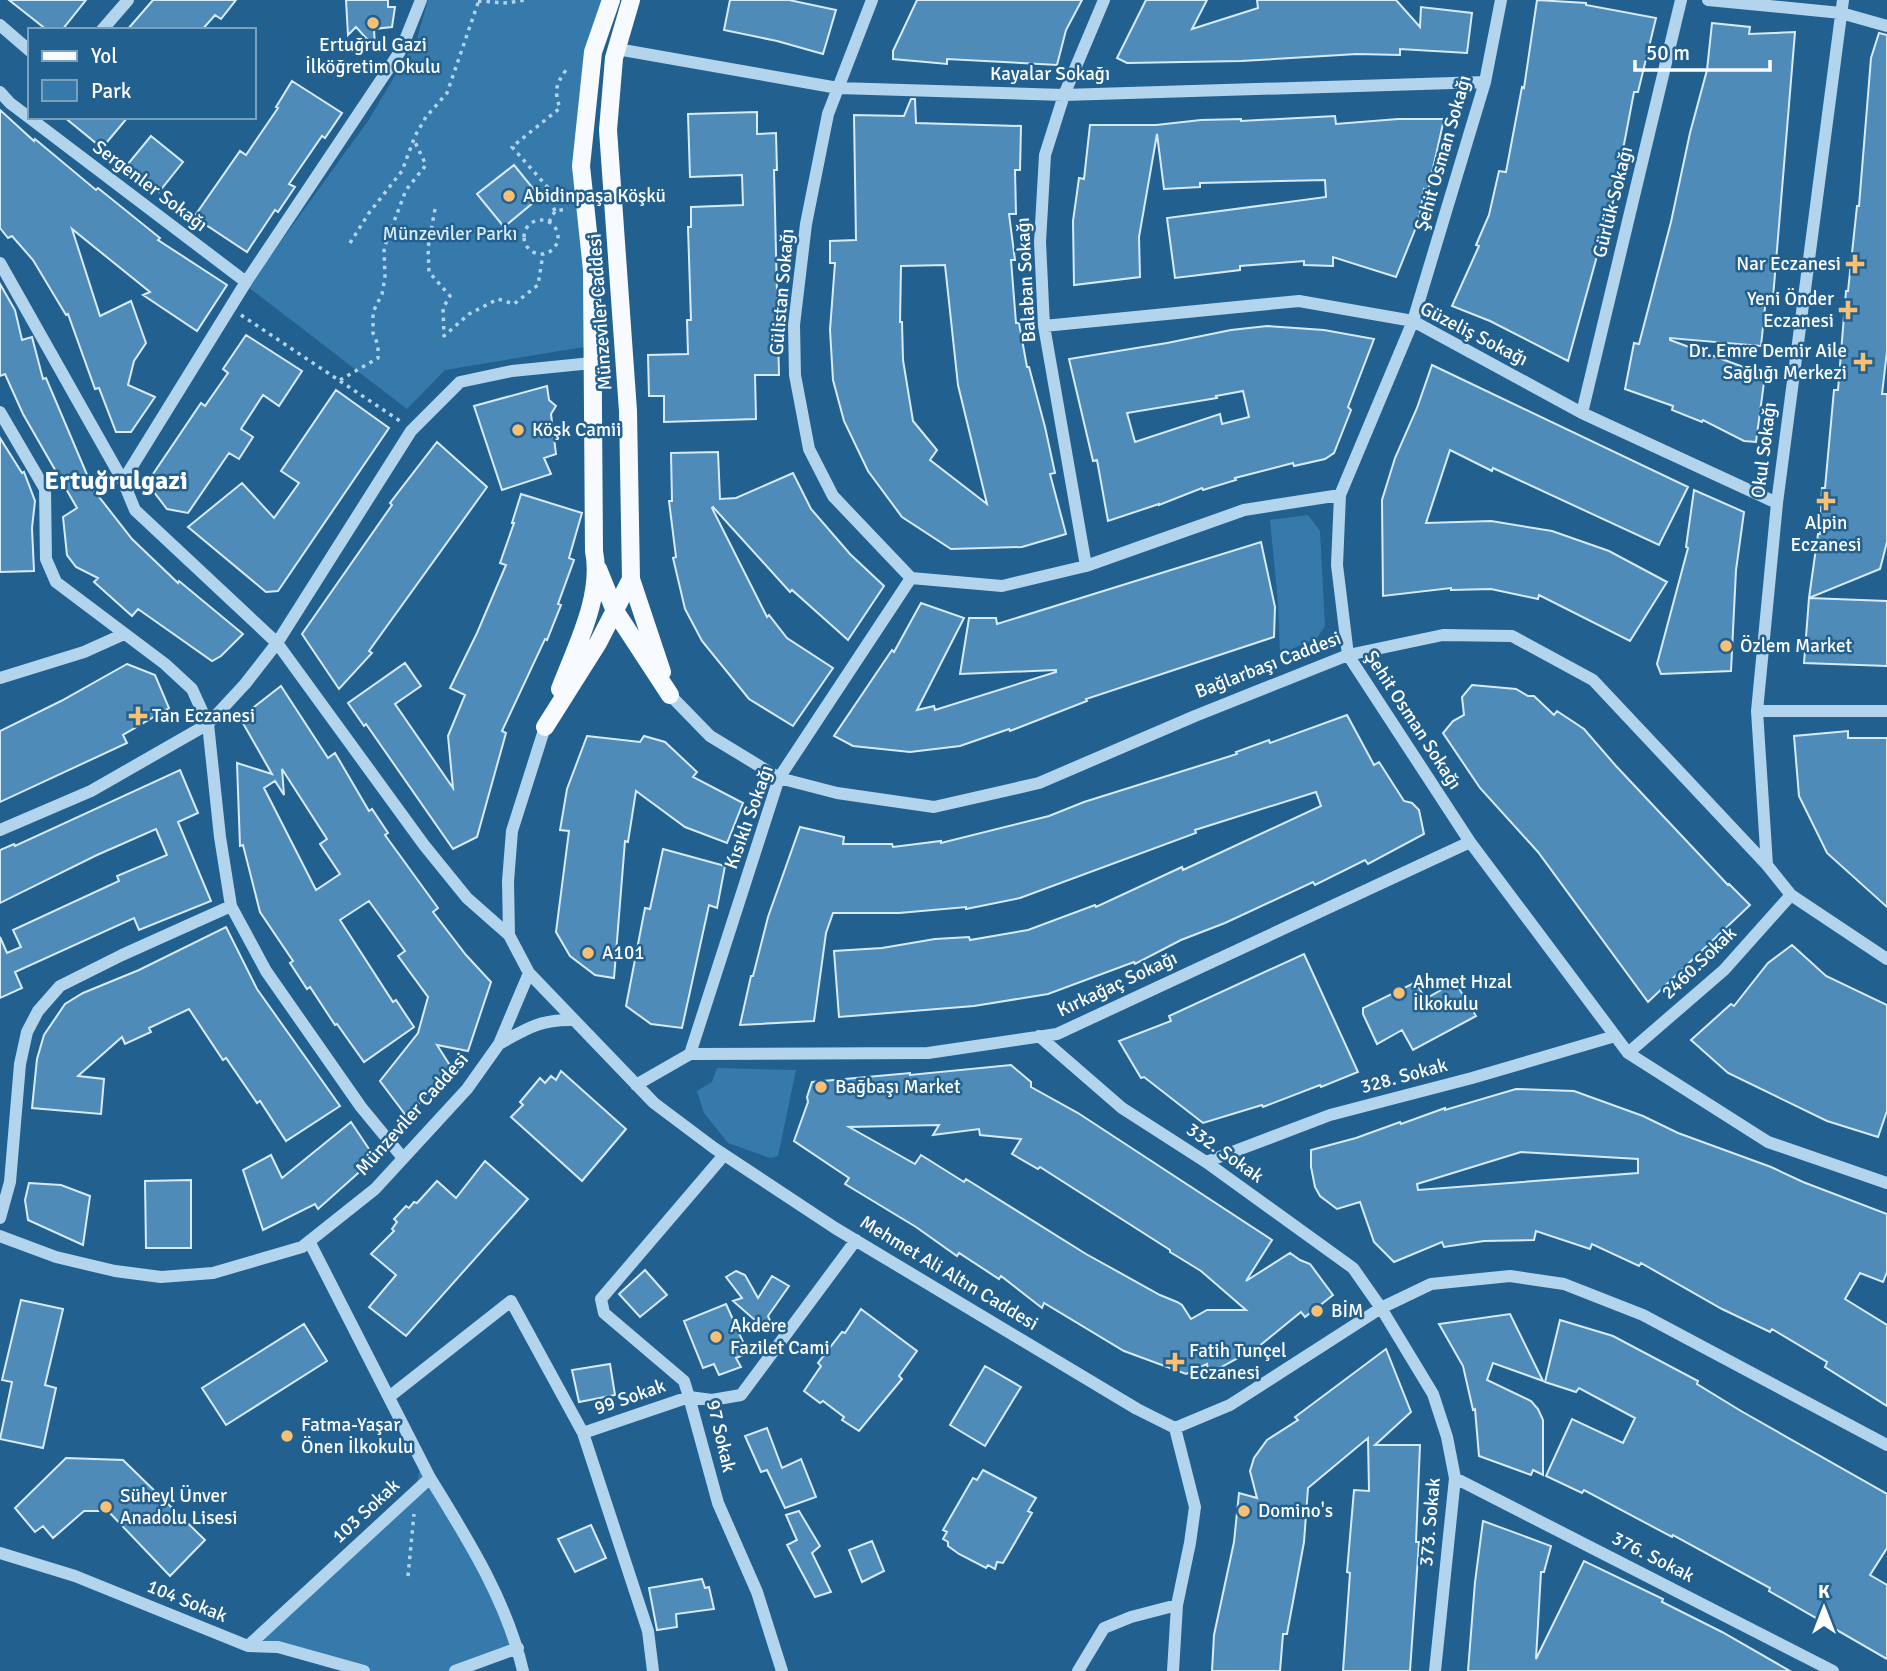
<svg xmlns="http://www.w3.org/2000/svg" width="1887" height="1671" font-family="Signika,sans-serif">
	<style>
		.green { fill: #367aac }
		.building { fill: #4f8bb8; stroke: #d7ebf9; stroke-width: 2; fill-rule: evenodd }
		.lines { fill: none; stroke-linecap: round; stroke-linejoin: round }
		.path { stroke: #b2d4ec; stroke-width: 3.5; stroke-dasharray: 3.5 5; stroke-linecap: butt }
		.minor { stroke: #b2d4ec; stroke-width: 12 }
		.major { stroke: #f7fbff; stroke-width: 18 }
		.poi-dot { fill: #f8c074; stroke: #22608f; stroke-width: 2.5 }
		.labels { text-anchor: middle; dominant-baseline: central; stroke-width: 5; stroke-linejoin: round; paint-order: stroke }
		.poi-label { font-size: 19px; fill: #fff; stroke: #22608f; text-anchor: start }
		.street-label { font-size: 19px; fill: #fff; stroke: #22608f }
		.park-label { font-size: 19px; fill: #d7ebf9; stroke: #22608f }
		.district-label { font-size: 26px; font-weight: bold; fill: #fff; stroke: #22608f }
	</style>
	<rect width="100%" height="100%" fill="#22608f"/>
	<path class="green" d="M428,0h178l-19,53 3,293 -145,24 -38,39 -159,-122 120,-166 49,-82z
		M1308,515l12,16 5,95 -8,12 -37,16 -2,-52 -8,-82z
		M717,1068l79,2 -18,86 -8,2 -42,-15 -24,-30 -7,-22 15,-9z
		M419,1471l49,67 50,110 -63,23h-91l-86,-24 -24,-10 18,-22 144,-124z"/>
	<path class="building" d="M9,0h77l-24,30h-15z
		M153,0h83l-15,19 -6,-4 -13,15h-75z
		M346,0h42v7h7l-3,20 -18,2 1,19 -19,-21 -8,8z
		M730,0h59l47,10 -13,44 -46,-13 -53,-11z
		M917,0h165l-16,30 -9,35 -110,-6v5l-54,-5v-8z
		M1146,0h61l-15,29 66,-21 -1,-8h139l24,27 1,-20 51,6 -5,40 -67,-4v6l-43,-1 -116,7 -114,2 -10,-5z
		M1537,0l49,3v2l70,13 -18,74h-4l-26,136 -3,-1 -37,134 -78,-40 -38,-15 27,-60 -3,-1 13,-30 10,-44 7,1 16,-85 2,1z
		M1712,23l38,4 -1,7 46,-2 -22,266h-7l-5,48 -91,-8v2l95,35 -9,67 -12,-1 -41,-21 -1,2 -30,-12 1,-4 -48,-17 9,-46 5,1 32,-122 19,-89 17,-63z
		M1879,33l8,2v316l-5,43h5v148l-7,27 -71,29 9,-64h2l2,-46h3l9,-98h4l8,-99h2l9,-85h2l12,-148z
		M292,81l50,32 -17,25 -3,-2 -33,48 6,3 -17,25 -3,-2 -28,42 -53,-35 46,-66 6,4 32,-47 -2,-1z
		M911,99h4l1,24 105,3 -1,44h-5l1,44h-7l6,46h-4l5,63h3l8,44h2l16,60 10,46 -5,1 16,60 -44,13 -71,2 -49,-32 -34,-46 -24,-50 -11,-41 -3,-50 5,-67h-5v-22l26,-1 -2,-125 50,1zM945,265l13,120 29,119 -57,-44 7,-10 -24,-29 -10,-61 -1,-38h-2l1,-56z
		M0,110l34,31 1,-2 61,51 2,-2 62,50 -2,2 69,45 -30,46 -54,-36 7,-3 -78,-63 28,87 31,-15 15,42 -12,18 -6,24 27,12 -24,35h-15l-17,-44 -4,1 -27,-75 -2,1 -33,-55 -21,-24 -4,2 -8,-10z
		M757,112v22l19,-1 1,37h-3l5,205h-24l1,44 -92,3v-26h-15l-1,-41 40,-1 -1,-34h4l-3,-93h3v-20l52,-2 -1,-30 -52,2 -2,-63z
		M1335,116l1,8 62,-5h46l-16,72 -4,-2 -5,31 -23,57 -63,-20v9l-29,-1v-4l-64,5v4l-65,8 -8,-60 159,-21 -1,-17 -125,3v4l-36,2 -7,-55 -18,103 1,40 -66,8 -1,-64 6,-43 5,1 6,-54h66l45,-5 40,-1v2z
		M64,117h64l-26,31z
		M151,136l32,26 -24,30 -32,-27z
		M514,165l26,32 -36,30 -27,-33z
		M0,284l15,26 7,30 10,-3 11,42 3,-1 42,99 -3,2 47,60 46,44 1,-2 64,53 -22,22 -9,5 -74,-52 -6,7 -38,-34 4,-4 -22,-11 -9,-12 -4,-38 14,-9 -54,-94 -18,-40 -5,2z
		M1267,326l57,4 50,9 -26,68 3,3 -17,43 -9,6 -31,7 -1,-3 -58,15 1,2 -33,10 -1,-2 -43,17v-1l-51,17 -11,-61 -4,1 -24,-102 98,-16 64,-13zM1243,391l6,26 -27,7 -2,-10 -85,28 -8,-29 90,-15 -1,-2z
		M246,335l56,36 -23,35 -16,-11 -22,34 12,8 -14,22 -10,-6 -41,60 -21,-4 -20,-26 54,-80 4,3 23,-33 -5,-4z
		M1432,365l256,122 -29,58 -166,-77 -1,3 -42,-21 -24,73 65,-2 61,10 57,20 58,31 -37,59 -91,-46 -1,4 -47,-10 -40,1v-2l-68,8 -1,-96 13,-42 22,-50z
		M547,386l2,14 7,6 -5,8 5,40 -12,4 7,16 -49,16 -28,-84z
		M336,390l53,38 -111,163 -12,1 -78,-65 54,-44 32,35 25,-35 -18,-12z
		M0,438l22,35 2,-1 11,29 -3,27 2,43 -34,1z
		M437,442l50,45 -118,164 3,2 -33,36 -37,-55 90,-129 -2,-2z
		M718,452l2,47 16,-1 57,-25 18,36 39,45 34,32 -36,54 -56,-50 -2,2 -77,-85 -1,1 55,109 2,-2 18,23 46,30 -40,58 -44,-27 -47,-58 -17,-32 -12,-51 3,-1 -7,-56h3l-1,-48z
		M1694,490l50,22 -8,58 -5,101 -70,3 -4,-10 31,-116 -2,-1z
		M521,494l61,19 -13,45 5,2 -16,44 3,1 -14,35 -2,-1 -43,92 4,2 -29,104 -24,12 -87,-125 -2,2 -16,-23 57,-40 16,23 -26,18 58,84 -5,-52 17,-41 -15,-7 27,-55 29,-68 -6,-2 14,-40h-2z
		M1261,542l14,65 -1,30 -188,62 1,2 -77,30 -1,-2 -49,17 -50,6 -57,-6 -19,-10 58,-86 2,2 27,-49 43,15 -47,92 17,-4 1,4 121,-38v-2l-96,4 9,-56h27l1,6z
		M1809,598l78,3v65l-83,-3z
		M127,664l28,11 14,33 -46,27 4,8 -127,59v-71l61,-30z
		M1472,685l44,4 12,7h6l20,19 3,-4 27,18 32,37 112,119 1,-1 21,21 -102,97 -110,-150 -58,-64 -37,-55 10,-12 11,-6 -2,-18z
		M281,686l47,72 7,-5 34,58 3,-2 16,24 -3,2 53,73 -5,4 33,43 25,27 -23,69 -31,-6 14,22 -44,50 -27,-36 38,-48 10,-36 -30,-41 7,-5 -36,-50 -29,19 53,82 3,-2 18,27 -50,35 -27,-38 -2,1 -25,-38 -3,2 -17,-26 3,-2 -33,-49 -17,-67 -3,1 -3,-83 35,11 -32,-56zM282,769l45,70 -7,5 20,30 -24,16 -52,-102 11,-7 9,14z
		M1347,715l27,50 5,-3 25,39 8,2 7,7 5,24 -56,30 -3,-4 -50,25 -2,-3 -88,41 -44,17 -46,24 -1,-2 -86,32 -74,12 -135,11 -5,-66 48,-3 53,-9 34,-2 1,3 58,-10 67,-25 1,2 86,-40 1,3 138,-64 -5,-14 -121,38 1,3 -176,65 -54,11v-2l-67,6h-66l-7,20 -12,88 -74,4 11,-49h2l15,-59 32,-90 44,10 -1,7h49l1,3 48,-6v2l108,-27 35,-14 153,-48 -1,-2 33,-12 1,3z
		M1848,731v7h39v169l-60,-54 -28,-57 -5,-60z
		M587,736l53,6 4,-6 21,6 32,30 -4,5 50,26 -16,40 -42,-16 -49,-36 -8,51 -3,-1 -11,137 -19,-3 -25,-19 -14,-24 13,-101 -9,-1 7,-41z
		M180,770l18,43 -20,9 33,79 -72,29 -5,-12 -119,54 7,16 -22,10v-61l7,16 14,-6 -8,-17 106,-49 -2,-5 50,-21 -11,-26 -59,26 -97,48v-53l14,-6 1,2z
		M663,849l62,17 -8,42 -8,-3 -27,123 -31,-4 -25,-18 19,-98 5,1z
		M226,927l31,62 83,117 -54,35 -26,-40 -3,2 -31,-45 -3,2 -34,-51 -40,19 2,4 -26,12 -3,-7 -44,39 26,3 -3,35 -69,-6 5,-49 7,-24 21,-31 18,-11 56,-23z
		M1792,945l34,31 61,29v106l-9,26 -51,-16 -99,-48 -37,-33 40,-36 3,2 34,-43z
		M1304,954l54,118 -37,15 -1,-2 -57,22 -1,-2 -59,18 -59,-46 -3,1 -22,-37 52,-20 -2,-5z
		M1416,982l9,17 30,-17 21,34 -63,34 -11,-20 -25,14 -14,-30v-6z
		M1011,1065l20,17v5l47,26 194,127 -26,41 44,-28 10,7 10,4 23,31 -28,22 -4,-5 -43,35 -49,27 -2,-10 -21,10 -62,-23 -80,-48 -2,5 -41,-32 -2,3 -40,-26 -2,3 -41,-29 -71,-43 4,-6 -55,-37 14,-39 -1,-5 5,-15 98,-9v2zM939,1125l-6,10 46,-6 1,6 41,4 -9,15 26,15 2,-2 130,83v2l31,19 45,39h-39l-16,9 -9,-14 -5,-3 -17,-7 -74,-41 -120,-75 -2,3 -43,-27 -6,9 -66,-37z
		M561,1071l65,58 -44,52 -71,-64 12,-12 -3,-3 20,-24 5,5 6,-7 5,4z
		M1516,1089l58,2 69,25 35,17 93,34 32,15 84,32v58l-4,10 -23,-9 -15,26 42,26v81l-62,-39 2,-5 -55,-33 -2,3 -48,-23 -81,-46 -2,3 -47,-22 -2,5 -54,-18 -2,9 -50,1 -40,6 -2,-5 -48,20 -20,-20 -14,-40 -23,7 -17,-13 -5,-9 -4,-20v-17l45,-12 44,-16 1,2 44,-16v2zM1521,1152l117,7v14l-220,17 -1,-6z
		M351,1122l24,36 -57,51 -3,-5 -52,26 -20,-60 28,-15 11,23z
		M485,1161l43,38 -122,137 -37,-29 27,-32 -25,-21 23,-23 -2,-2 5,-7 -3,-3 12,-13 3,2 5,-6 3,1 20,-22 19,17z
		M191,1180v68h-45l-1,-67z
		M29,1183l32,2 29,11 -7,49 -55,-25 -3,-20z
		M645,1270l22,25 -27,22 -21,-23z
		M736,1271l9,4 13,23 14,-22 17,10 -21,30 3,7 -7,5 -31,-27 9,-3 -16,-21z
		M21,1300l42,9 -18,76 11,3 -13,60 -43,-9 12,-57 -10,-2z
		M726,1304l22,49 -12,5 5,9 -22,8 -5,-11 -11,4 -19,-47z
		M861,1309l56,42 -18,25 3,3 -43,52 -17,-11 2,-3 -21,-16 -3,2 -16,-12 17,-25 -3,-3 24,-31 3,1z
		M1510,1314l33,67 -50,-18 -6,17 44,21 7,8 5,11v55l-10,-5 -2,5 -52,-19 -4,-47 -2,1 -10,-44 -24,-42z
		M1560,1320l53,16 85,45 -1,3 44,27 146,83v54l-17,27 17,10v74l-118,-68 1,-3 -97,-53 -1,2 -88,-47 -2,3 -36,-17 26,-57 51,24 12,-25 -56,-30 -3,4 -31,-10z
		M304,1324l23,37 -101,64 -24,-37z
		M1386,1349l25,63 -36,33h45l-4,97h3l-9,129h-67l7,-98 -3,-1 7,-82 15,1 -1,-53 -60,50 -4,54 -17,92h-4l-3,37h-68l2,-36 20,-93 5,-49 18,5 -7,-27 4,-13 13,-18 31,-20 -3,-3z
		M610,1364l5,31 -36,7 -7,-32z
		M985,1366l36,21 -36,59 -35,-21z
		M767,1428l15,40 19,-9 15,38 -31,11 -18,-38 -6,2 -16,-36z
		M66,1458l57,2 82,80 -35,36 -62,-65h-24l-31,27 -10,-12 -8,6 -20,-24z
		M983,1470l53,28 -8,13 4,2 -29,50 -6,-1 -2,7 -7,-4 -2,3 -27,-14 -11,-8v-4l-5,-3 4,-7 -4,-2 30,-52 4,2z
		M799,1511l21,35 -8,7 19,39 -16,5 -28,-52 10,-5 -11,-25z
		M1483,1521l68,25 -7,26h-3l-5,87 48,-98 79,38 -1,3 60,30 68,39h-322l7,-89z
		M591,1525l15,33 -31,14 -17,-33z
		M872,1541l12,30 -22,11 -13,-32z
		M702,1579l3,9 4,-1 5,22 -38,5 1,13 -20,3 -8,-42z"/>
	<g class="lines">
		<path class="path" d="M478,1l29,2 18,-3
			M435,209l-7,39 1,24 21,24 -7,12 1,28 25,-22 29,-15 16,5 24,-19 5,-31
			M555,211l-4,-8v-12l-39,-44 48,-39c-6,-17 -4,-24 6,-38
			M524 237a17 17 0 1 1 34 0a17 17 0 1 1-34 0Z
			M549,222l6,-11 13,-2
			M350,243l19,-30 33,-42 13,-35 11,-19 21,-24 32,-93
			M241,315l159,106
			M340,380l38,-22v-13l-5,-12v-21l9,-18 3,-17 -1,-29 22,-58 20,-25 -12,-25
			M408,1576l6,-62"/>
		<path class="minor" d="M872,0l-44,114 -22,110 -12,101 1,50 14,74 24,47 78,82 91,8 84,-20 158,-56 96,-15
			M1501,0l-16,82 -72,239 -73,174 -3,70 11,90 122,187 158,211 140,89 119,41
			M1708,0l133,13 46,13
			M0,25l30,26
			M102,30l26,-30
			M617,49l221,39 226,7 421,-13
			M0,92l10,11 236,179
			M0,263l123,218 12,29 142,133 147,202 43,53 42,37
			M1044,326l255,-25 114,20 169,92 195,90
			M0,412l45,77 1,70 10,23 109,82 27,25 16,35 12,113 11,69 35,65 95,136 42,51
			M1582,413l99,-413
			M123,481l123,-199 155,-232 20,-50
			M1086,566l-42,-240 -4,-84 5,-87 19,-60 40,-95
			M0,678l84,-26 40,-18
			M670,695l40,41 69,42 58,15 97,14 105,-24 156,-67 153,-61 95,-20 69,1 81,44 174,185 24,30 96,64
			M1757,711h130
			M545,727l-33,104 -4,50 1,54 20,38 125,130 60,45 121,80 302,181 38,19 20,79 -5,36 -13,62 -4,66
			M0,830l91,-39 117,-67 37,-40 32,-41 134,-212 49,-49 52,-11 80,-8
			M1767,865l-10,-154 20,-208 66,-503
			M1039,1036l83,72 84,54 147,106 28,40 52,86 14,43 8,41 -20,193
			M499,1044c28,-16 43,-25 75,-24
			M1628,1053l96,-83 67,-75
			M690,1054l89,-276 132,-200
			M636,1085l54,-31 238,-1 129,-19 413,-192
			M1206,1162l124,-47 142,-37 143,-42
			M0,1218l10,-36 10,-118 7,-32 11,-21 22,-25 62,-31 109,-49
			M0,1236l56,21 59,14 46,6 52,-4 89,-26 73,-58 92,-100 32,-45 30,-71
			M309,1241l121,237
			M389,1397l122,-96 72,132 65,198 5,40
			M1175,1428l55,-23 151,-97 50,-24 79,-8 54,8 79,31 244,130
			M583,1433l106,-36 -5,-16 -80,-68 -3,-14 123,-144
			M1455,1478l378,193
			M0,1553l75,23 173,70 30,1 86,24
			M248,1646l182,-168c37,60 77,123 93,193
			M455,1671l63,-23
			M782,1671l-25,-79 -39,-89 -29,-106 23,3 29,-5 115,-155
			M1078,1671l26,-43 27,-11 46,-12"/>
		<path class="major" d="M598,569l17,42 55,84
			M631,579l31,93
			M560,689c16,-42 43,-93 34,-138l-2,-281 -11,-104 12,-114 18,-52
			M545,727l53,-84 33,-64 -3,-168 -20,-281 6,-72 17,-58"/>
	</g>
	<g class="poi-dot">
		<circle cx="373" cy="23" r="7"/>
		<circle cx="509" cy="196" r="7"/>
		<path d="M1851.5 253.5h7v7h7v7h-7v7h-7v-7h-7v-7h7z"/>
		<path d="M1844.5 299.5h7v7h7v7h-7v7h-7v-7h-7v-7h7z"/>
		<path d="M1859.5 351.5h7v7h7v7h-7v7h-7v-7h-7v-7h7z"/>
		<circle cx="518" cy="430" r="7"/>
		<path d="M1822.5 490.5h7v7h7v7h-7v7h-7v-7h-7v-7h7z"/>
		<circle cx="1726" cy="646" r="7"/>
		<path d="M134.5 705.5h7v7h7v7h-7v7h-7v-7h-7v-7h7z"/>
		<circle cx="588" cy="953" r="7"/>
		<circle cx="1399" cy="993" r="7"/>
		<circle cx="821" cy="1087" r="7"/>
		<circle cx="1317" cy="1311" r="7"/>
		<circle cx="716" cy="1337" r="7"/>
		<path d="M1171.5 1351.5h7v7h7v7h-7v7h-7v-7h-7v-7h7z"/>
		<circle cx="287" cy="1436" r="7"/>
		<circle cx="106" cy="1507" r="7"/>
		<circle cx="1244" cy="1511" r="7"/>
	</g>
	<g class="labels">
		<g class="poi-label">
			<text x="373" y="45" text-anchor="middle">Ertuğrul Gazi<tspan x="373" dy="22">İlköğretim Okulu</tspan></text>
			<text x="523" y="196">Abidinpaşa Köşkü</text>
			<text x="1841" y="264" text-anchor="end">Nar Eczanesi</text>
			<text x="1834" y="299" text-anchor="end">Yeni Önder<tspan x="1834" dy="22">Eczanesi</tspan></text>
			<text x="1847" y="351" text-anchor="end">Dr. Emre Demir Aile<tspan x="1847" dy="22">Sağlığı Merkezi</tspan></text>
			<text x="532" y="430">Köşk Camii</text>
			<text x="1826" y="523" text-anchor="middle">Alpin<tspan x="1826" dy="22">Eczanesi</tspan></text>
			<text x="1740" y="646">Özlem Market</text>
			<text x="152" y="716">Tan Eczanesi</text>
			<text x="602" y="953">A101</text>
			<text x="1413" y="982">Ahmet Hızal<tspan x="1413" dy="22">İlkokulu</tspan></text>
			<text x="835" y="1087">Bağbaşı Market</text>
			<text x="1331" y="1311">BİM</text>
			<text x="730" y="1326">Akdere<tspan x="730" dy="22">Fazilet Cami</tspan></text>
			<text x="1189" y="1351">Fatih Tunçel<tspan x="1189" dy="22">Eczanesi</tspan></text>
			<text x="301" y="1425">Fatma-Yaşar<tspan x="301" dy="22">Önen İlkokulu</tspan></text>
			<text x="120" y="1496">Süheyl Ünver<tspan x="120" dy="22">Anadolu Lisesi</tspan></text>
			<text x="1258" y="1511">Domino's</text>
		</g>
		<g class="street-label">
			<text x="1050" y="74">Kayalar Sokağı</text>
			<text transform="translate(1443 153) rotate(-74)">Şehit Osman Sokağı</text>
			<text transform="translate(150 186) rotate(37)">Sergenler Sokağı</text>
			<text transform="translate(1613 202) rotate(-76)">Gürlük Sokağı</text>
			<text transform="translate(1026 280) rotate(-93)">Balaban Sokağı</text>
			<text transform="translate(782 292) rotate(-85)">Gülistan Sokağı</text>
			<text transform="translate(600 312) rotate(-94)">Münzeviler Caddesi</text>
			<text transform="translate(1474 334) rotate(27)">Güzeliş Sokağı</text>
			<text transform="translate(1764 450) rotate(-83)">Okul Sokağı</text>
			<text transform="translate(1268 665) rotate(-21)">Bağlarbaşı Caddesi</text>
			<text transform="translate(1413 720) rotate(57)">Şehit Osman Sokağı</text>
			<text transform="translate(749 817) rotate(-70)">Kısıklı Sokağı</text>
			<text transform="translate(1699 963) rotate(-44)">2460.Sokak</text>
			<text transform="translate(1117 984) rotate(-25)">Kırkağaç Sokağı</text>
			<text transform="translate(1404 1076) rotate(-15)">328. Sokak</text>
			<text transform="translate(412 1114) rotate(-48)">Münzeviler Caddesi</text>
			<text transform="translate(1225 1153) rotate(35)">332. Sokak</text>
			<text transform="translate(949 1273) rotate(31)">Mehmet Ali Altın Caddesi</text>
			<text transform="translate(630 1397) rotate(-19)">99 Sokak</text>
			<text transform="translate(721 1436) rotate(77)">97 Sokak</text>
			<text transform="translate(366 1511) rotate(-43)">103 Sokak</text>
			<text transform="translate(1430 1522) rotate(-85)">373. Sokak</text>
			<text transform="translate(1653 1557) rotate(27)">376. Sokak</text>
			<text transform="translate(187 1601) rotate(22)">104 Sokak</text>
		</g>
		<g class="park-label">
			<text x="450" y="234">Münzeviler Parkı</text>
		</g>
		<g class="district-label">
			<text x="116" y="481">Ertuğrulgazi</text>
		</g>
	</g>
	<rect x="28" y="28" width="228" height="91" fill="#22608f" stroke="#7aa0bc" stroke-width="2"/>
	<rect x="42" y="51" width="35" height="10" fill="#f7fbff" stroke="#7aa0bc" stroke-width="2"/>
	<text x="91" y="63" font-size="21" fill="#ffffff">Yol</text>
	<rect x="42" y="80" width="35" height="21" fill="#367aac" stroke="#7aa0bc" stroke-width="2"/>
	<text x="91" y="98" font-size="21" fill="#ffffff">Park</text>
	<g transform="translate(1824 1608)" stroke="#22608f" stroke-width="5" paint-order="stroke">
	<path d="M0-5L12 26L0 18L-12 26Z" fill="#ffffff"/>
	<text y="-10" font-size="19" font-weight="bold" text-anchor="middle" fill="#ffffff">K</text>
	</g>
	<path d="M1635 60v10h135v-10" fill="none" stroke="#ffffff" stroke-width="3.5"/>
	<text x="1646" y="60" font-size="21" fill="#ffffff" stroke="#22608f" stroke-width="5" paint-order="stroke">50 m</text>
</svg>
